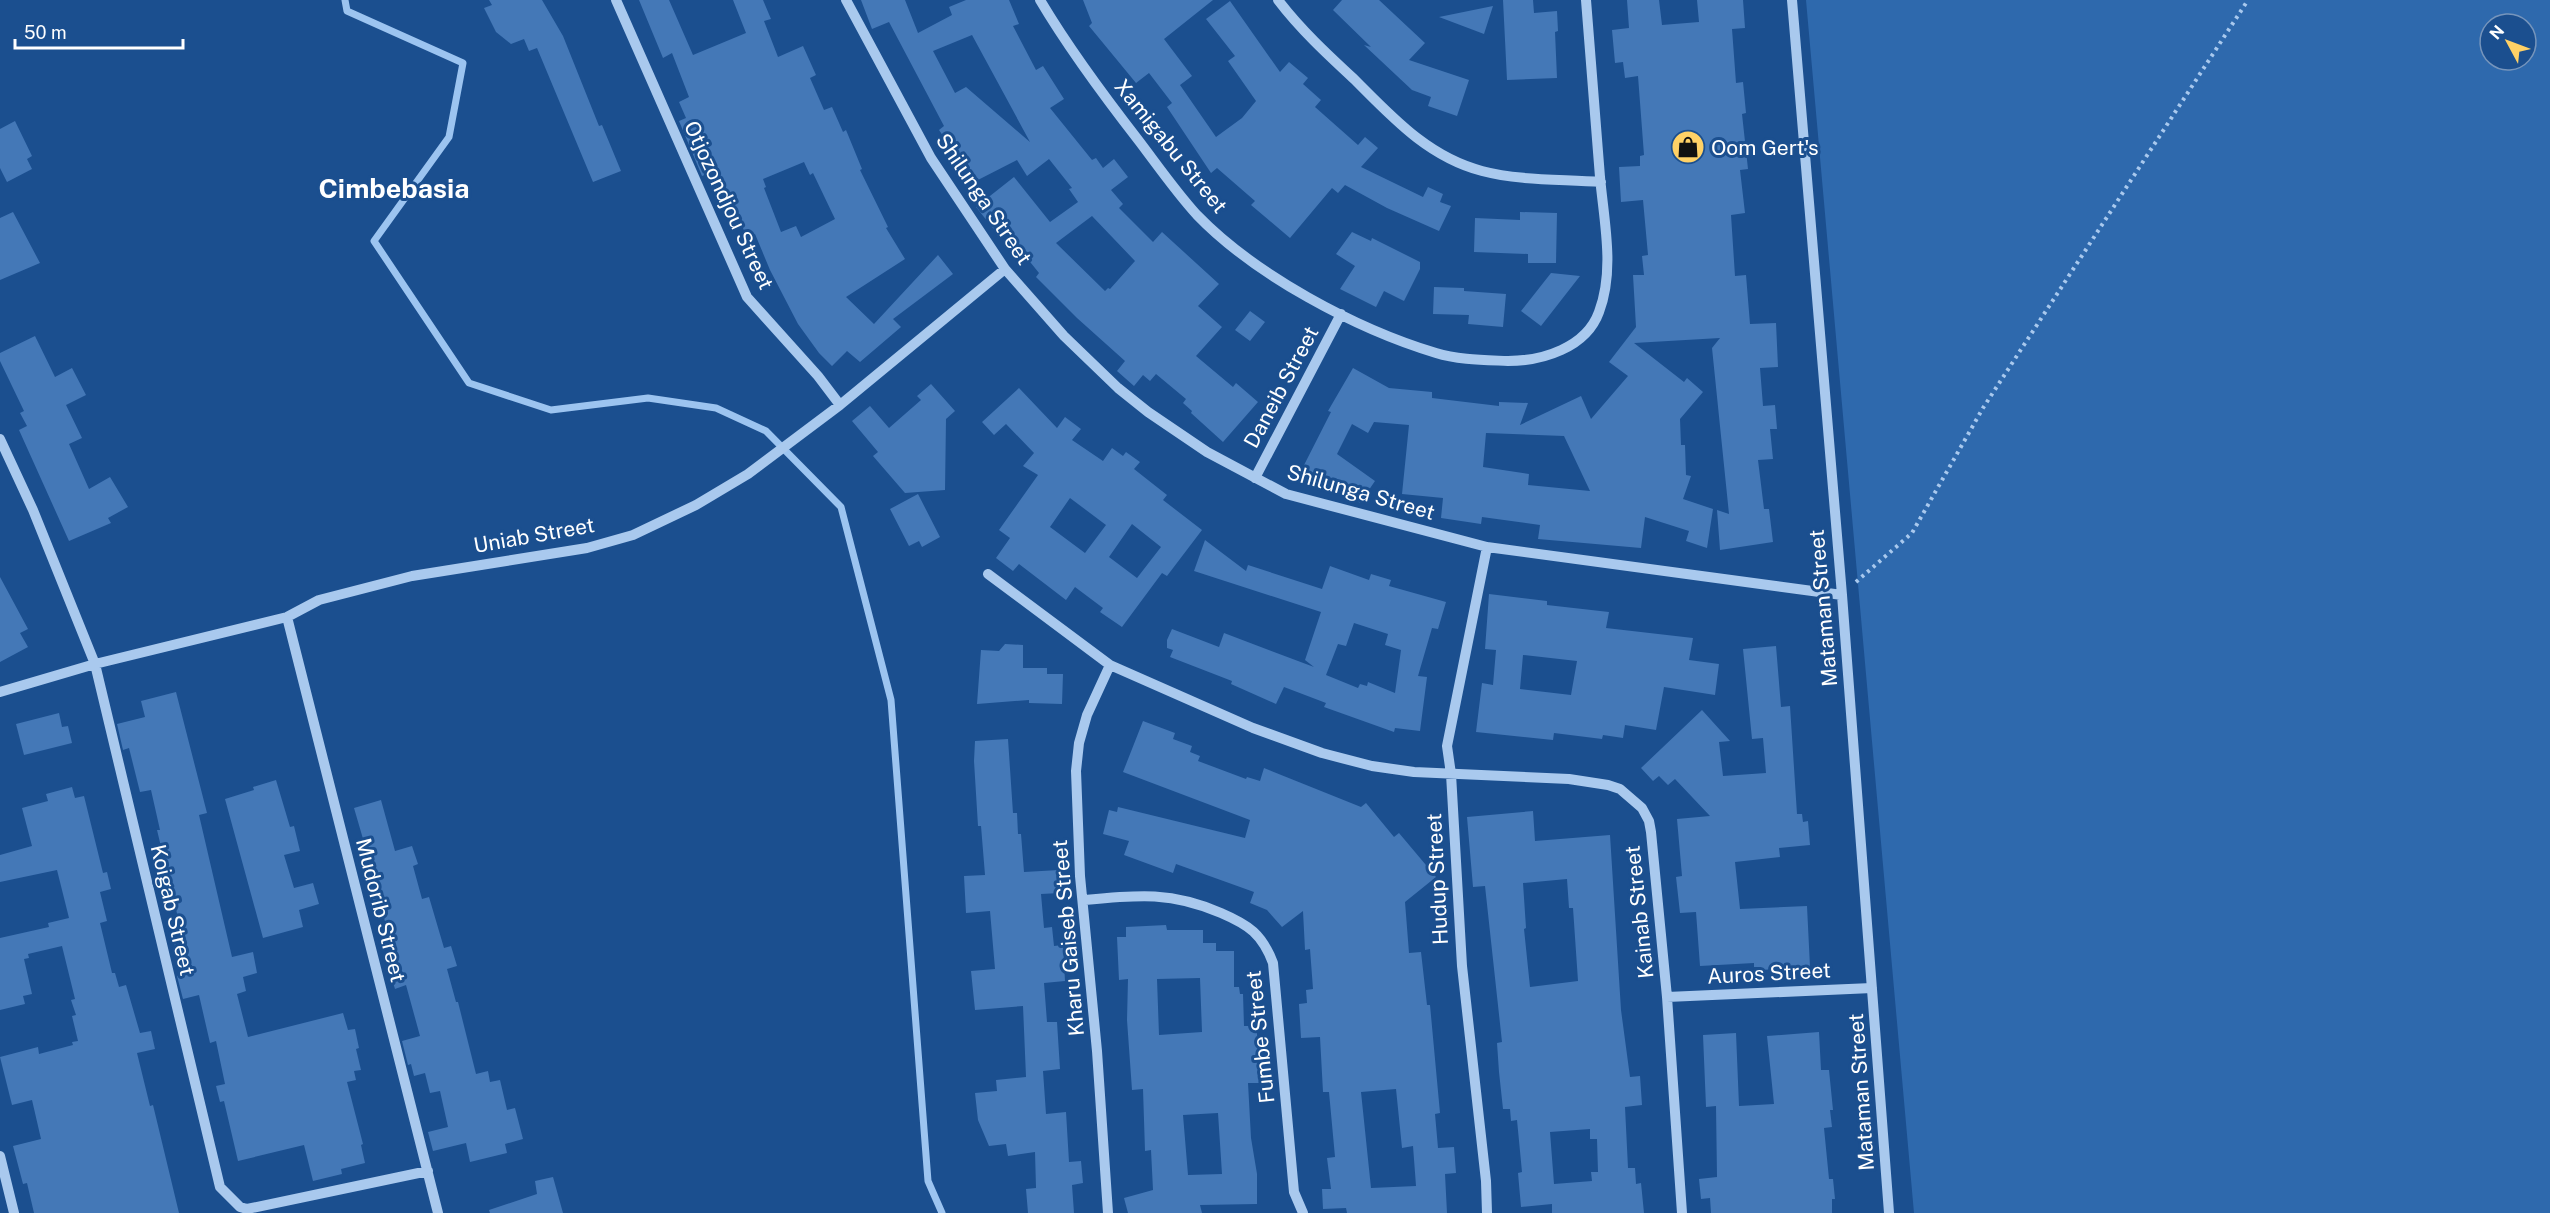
<svg xmlns="http://www.w3.org/2000/svg" width="2550" height="1213" font-family="'Public Sans',sans-serif">
	<style>
		.green { fill: #2e69ad; fill-rule: evenodd }
		.lines { fill: none; stroke-linecap: round; stroke-linejoin: round }
		.stream { stroke: #9cc4f0; stroke-width: 7 }
		.building { fill: #4478b7; fill-rule: evenodd }
		.path { stroke: #a9c9ee; stroke-width: 4; stroke-dasharray: 3 4.5; stroke-linecap: butt }
		.minor { stroke: #a9c9ee; stroke-width: 10 }
		.labels { text-anchor: middle; dominant-baseline: central; stroke-width: 6; stroke-linejoin: round; paint-order: stroke }
		.street-label { font-size: 21px; fill: #fff; stroke: #1b4f8f }
		.poi-label { font-size: 21px; fill: #fff; stroke: #1b4f8f; text-anchor: start }
		.district-label { font-size: 27px; font-weight: bold; fill: #fff; stroke: #1b4f8f }
	</style>
	<rect width="100%" height="100%" fill="#1b4f8f"/>
	<path class="green" d="M1806,0h744v1213h-636zM2490,24h36v36h-36z"/>
	<g class="lines">
		<path class="stream" d="M345,0l2,11 116,52 -14,74 -75,104 95,142 82,27 97,-12 68,10 50,23 75,76 50,193 37,481 14,32"/>
	</g>
	<path class="building" d="M489,0h53l21,36 36,90 3,-1 19,46 -28,11 -56,-134 -8,3 -5,-12 -13,5 -15,-12 -12,-24 8,-3z
		M639,0h30l24,55 53,-22 -13,-33h30l8,19 -7,2 14,36 25,-11 13,29 -6,3 14,32 8,-3 11,25 3,-2 16,39 -2,1 28,57 -2,1 19,31 -59,38 28,27 64,-69 15,19 -60,45 8,8 -41,35 -13,-11 -15,15 -13,-13 -21,-29 -28,-54 -15,-36 -8,4 -12,-30 -8,4 -17,-39 -8,3 -23,-55 7,-3 -7,-16 10,-5 -17,-44 -9,5zM804,162l6,13 3,-2 22,46 -34,18 -5,-11 -15,6 -17,-44 2,-1 -3,-8z
		M861,0h44l13,33 34,-18 -3,-8 17,-7h43l10,24 -6,2 23,44 7,-4 21,33 -14,9 42,52 4,-2 7,10 11,-9 14,18 -17,13 12,14 -4,4 34,34 9,-10 57,52 -21,22 24,21 -26,29 37,31 3,-4 22,19 -35,40 -32,-29 1,-2 -9,-8 3,-4 -30,-25 -6,7 -7,-6 -9,11 -17,-15 8,-10 -48,-43 -41,-41 3,-4 -33,-41 -6,5 -24,-30 38,-30 36,45 28,-20 -9,-13 3,-1 -23,-29 -22,17 -10,-16 -43,22 -35,-52 5,-4 -55,-104 -17,7zM972,35l58,107 -64,-55 -11,6 -22,-42zM1092,216l43,45 -25,28 -2,-1 -3,3 -49,-48z
		M1083,0h130l-49,39 28,37 -12,9 36,52 26,-19 14,-17 -28,-40 7,-5 -29,-37 24,-18 50,71 9,-10 19,16 -5,6 18,16 -6,7 43,38 7,-8 13,11 -17,19 62,30 5,-10 15,7 -3,8 11,4 -12,25 -52,-23 -42,-23 -7,8 -6,-5 -42,50 -39,-33 4,-4 -38,-33 -6,5 -44,-66 5,-4 -23,-30 -13,10 -47,-57 3,-3z
		M1342,0h37l46,43 -16,17 60,20 -12,36 -29,-10 3,-9 -19,-7 -48,-45 7,2 -38,-37z
		M1503,0h30l1,13 23,-2 1,20 -3,1 2,46 -50,2z
		M1627,0h32l3,25 37,-3 -2,-22h46l2,28 -13,1 4,54 7,-1 3,31 -4,1 6,55 -8,1 5,43 -14,2 4,61 11,-1 4,49 26,-1 2,44 -18,1 3,38 12,-1 2,24h-7l3,30 -15,1 6,49h5l4,33 -53,8 -3,-40 12,4 -17,-166 8,-10 -86,5 50,39 3,-4 16,14 -23,27 1,26h4l1,30 5,1 -8,23 30,10 -6,39 -21,-7 3,-10 -44,-14 -4,31 -103,-9 2,-14 -58,-8 -1,7 -40,-6 2,-20 -41,-4 7,-69 -35,-3 -6,11 -16,-9 -15,30 38,27 -15,22 -36,-25 -2,4 -21,-11 30,-59 -3,-1 25,-43 36,20 43,4v6l67,8v-4l29,1 -8,22 61,-29 10,23 37,-43 -19,-14 27,-35 -3,-52h11l-2,-19 6,-1 -5,-55 -22,2 -2,-35 21,-1v-10l4,-1 -6,-79 -13,2 -2,-16 -8,1 -3,-33 17,-2zM1486,433l78,3 26,55 -62,-6 1,-11 -46,-7z
		M1493,6l-9,28 -45,-17z
		M15,121l17,35 -5,3 5,10 -25,13 -7,-14v-39z
		M13,212l27,51 -40,17v-62z
		M1520,212l37,1 -1,50h-28v-9l-54,-2 1,-34 45,2z
		M1352,232l19,9 1,-3 48,24v7l-16,32 -20,-10 -8,16 -36,-18 15,-23 -19,-12z
		M1551,273l29,3 -39,50 -20,-15z
		M1434,287l30,1v3l42,3 -3,33 -35,-3 1,-9 -36,-1z
		M1250,311l15,11 -15,19 -15,-11z
		M35,336l20,41 17,-9 14,27 -20,10 16,33 -13,6 20,45 21,-12 18,30 -20,11 3,5 -42,18 -50,-111 8,-4 -7,-13 4,-2 -24,-50v-8z
		M931,384l24,27 -9,8 -1,71 -40,3 -32,-37 5,-4 -26,-31 18,-15 19,22 32,-28 -4,-4z
		M1019,388l38,40 8,-11 16,12 -9,11 31,21 9,-13 11,8 3,-4 14,10 -6,7 33,26 -4,5 39,30 -35,46 -5,-3 -40,54 -22,-15 3,-4 -28,-21 -9,13 -47,-36 -6,7 -17,-13 14,-20 -11,-8 39,-55 -15,-9 11,-13 -28,-29 -12,11 -12,-13zM1070,498l36,27 -21,28 -35,-26zM1132,524l29,23 -24,31 -28,-21z
		M918,494l22,43 -18,10 -3,-6 -10,5 -19,-37z
		M1205,540l41,31 2,-6 74,24 8,-23 39,14 2,-6 20,6 -2,6 57,16 -8,27 -6,-1 -14,48 9,1 -7,54 -25,-3 -1,4 -70,-25 2,-4 -42,-16 -8,17 -45,-20 1,-3 -62,-24 3,-7 -6,-2v-8l5,-11 47,18 5,-14 90,34 -9,-7 16,-48 -127,-41zM1354,623l34,11 -3,11 16,5 -6,43 -27,-11 -1,4 -7,-2 -2,4 -32,-13 12,-31 8,2z
		M0,577l28,52 -8,4 8,14 -28,15z
		M1489,594l58,7v4l62,7 -3,16 87,10 -4,22 30,4 -4,31 -51,-8 -8,43 -31,-5 -2,13 -20,-3 -1,4 -48,-6 -1,7 -77,-8 6,-49 11,2 3,-35 -11,-1zM1523,655l54,6 -6,34 -51,-6z
		M1005,644l18,1v23h24v6h16l-1,30 -33,-1v-3l-52,4 4,-54 18,1z
		M1776,646l5,61 9,-1 7,108h5l1,8 5,-1 2,24 -31,3 1,9 -45,5 5,47 67,-3 3,61 -49,3v-3h-7v-4l-54,3 -4,-54 -16,1 -4,-36 6,-1 -5,-57 33,-3 -35,-37 -7,6 -9,-9 -6,5 -12,-13 61,-58 28,31 -11,1 4,34 43,-3 -3,-35 -11,1 -9,-90z
		M176,692l31,121 -8,2 33,142 21,-5 4,21 -14,4 3,14 -9,3 11,43 95,-24 5,17 7,-1 4,19 -3,1 5,21 -7,1 2,9 -9,2 16,62 -2,1 4,18 -24,6 1,5 -29,7 -9,-36 -66,16 -14,-60 -4,1 -4,-16 9,-2 -9,-43 -6,2 -11,-48 -16,4 -6,-23 5,-2 -11,-42 10,-2 -24,-100h3l-9,-40 -11,2 -11,-44 -6,2 -6,-26 28,-7 -4,-16z
		M59,713l3,14 6,-1 4,17 -48,12 -8,-31z
		M1143,721l32,12 -2,6 19,7 -2,6 10,4 -2,5 48,18 1,-2 13,4 4,-13 97,39 5,-4 28,34 5,-4 37,44 -31,25 4,51 12,-1 6,53h3l10,108 -5,1 3,34 16,-1 2,26 -11,1 2,39h-100l-1,-5 -23,1 -1,-20h9l-4,-31 8,-1 -6,-65h-6l-3,-55 -19,1 -2,-34 8,-1 -1,-13 7,-1 -3,-40 -5,1 -2,-39 -21,16 -15,-17 -17,-7 4,-11 -78,-28 -3,9 -49,-18 5,-14 -26,-7 6,-24 8,2 1,-5 127,31 5,-18 -127,-48zM1396,1089l6,59 11,-2 3,40 -45,2 -10,-96z
		M1008,739l5,74h4l1,21h3l3,38 35,-2 1,23 -19,1 3,34 8,-1 2,19 9,-1 2,36 -21,2 3,39h10l3,47 -17,2 3,43 20,-2 3,50 12,-1 2,22 -11,2 2,28h-46l-2,-24 10,-1 -1,-36 -27,4 -2,-12 -17,2 -11,-26 -3,-27 22,-2 -1,-11 30,-3 -3,-71 -48,4 -4,-39 24,-2 -5,-58 -24,2 -2,-37 21,-1 -4,-49h-3l-4,-65 1,-20z
		M276,780l14,47 4,-1 6,25 -16,4 10,33 19,-5 6,21 -20,6 4,17 -40,11 -38,-139 29,-9 -1,-3z
		M72,787l3,11 9,-2 19,77 4,-1 4,17 -11,3 7,29 -7,2 12,50h3l4,14 7,-2 14,48 11,-2 4,18 -18,4 13,53 3,-1 26,108h-145l-7,-30 -4,1 -10,-38 28,-7 -9,-39 -20,5 -12,-48 38,-10 1,7 34,-9 -1,-3 6,-1 -6,-25 4,-1 -5,-15 4,-1 -13,-53 -34,8 1,4 -5,1 8,35 -9,2 2,8 -25,6v-72l49,-11 -1,-4 21,-5 -12,-48 -57,12v-27l32,-9 -10,-38 26,-7 -2,-7z
		M381,800l14,51 17,-5 6,18 -5,2 9,33 7,-2 15,51 7,-2 6,20 -10,3 9,33h2l18,72 12,-3 2,11 10,-2 7,30 8,-2 8,31 -18,5 2,9 -37,9 -4,-19 -33,8 -5,-19 20,-5 -8,-36 -10,2 -5,-20 -11,3 -3,-12 -3,1 -6,-24 18,-5 -14,-51 -11,4 -9,-29 10,-3 -16,-52 -5,2 -7,-25 7,-2 -21,-72z
		M1533,811l2,30 75,-6 11,175 9,67 10,-1 2,29 -17,2 3,61h7l1,16 5,-1 3,30h-92v-9l-31,3 -3,-34 4,-1 -5,-52 -6,1 -1,-12h-7l-4,-37 -2,-29 5,-1 -17,-156 -12,1 -6,-70zM1567,879l2,29h4l5,73 -48,6 -6,-58 2,-1 -3,-45zM1590,1129v10h7l1,33h-7l1,9 -38,3 -4,-52z
		M1166,925l1,5h36v13h13v8h18v36h5l1,7h3l1,32h12l1,8 3,49h-12l3,55 6,36v30l-57,1 2,8h-74l-4,-15 29,-8 -2,-40 -6,1 -2,-62 -11,1 -5,-70 1,-41 -9,1 -2,-43h9v-10zM1200,978l2,54 -43,3 -2,-56zM1218,1113l4,61 -34,1 -5,-60z
		M1819,1032l2,38h8l4,40h-3l2,17 -8,1 5,51h4l2,20h-3v14h-121l-1,-15 -9,1 -2,-20 18,-2 -1,-71 -10,1 -3,-72 33,-2 3,73 35,-2 -7,-68z
		M553,1177l10,36h-73l-1,-3 48,-16 -2,-13z"/>
	<g class="lines">
		<path class="path" d="M1856,582l56,-49 71,-125 265,-408"/>
		<path class="minor" d="M616,0l131,297 71,79 22,29
			M846,0l85,158 74,111 59,67 54,52 30,24 59,40 79,42 201,53 355,48
			M1040,0c29,49 64,96 99,141 19,25 37,51 58,74 58,60 159,114 239,138 22,7 49,7 72,8 34,0 78,-13 91,-49 16,-43 5,-90 1,-135 -5,-59 -9,-118 -14,-177
			M1278,0c22,29 49,54 76,79 38,38 74,78 128,92 38,10 80,8 119,11
			M1792,0l50,595 47,618
			M0,439l33,71 62,154 125,523 20,20 7,2 181,-38
			M1255,478l86,-164
			M1487,547l-40,199 4,28 11,192 24,215 1,32
			M988,574l122,91 143,63 69,25 50,13 42,6 155,7 39,6 12,4 22,19 7,13 2,11 16,165 15,216
			M287,617l151,596
			M0,692l95,-28 192,-47 32,-17 93,-24 175,-28 46,-13 63,-30 52,-31 92,-69 165,-136
			M1084,900c52,-5 87,-9 137,13 28,12 41,21 52,50l21,229 9,21
			M1667,997l205,-9
			M0,1156l14,57
			M1108,1213l-11,-162 -17,-175 -4,-105 3,-28 8,-28 23,-50"/>
	</g>
	<defs>
		<g id="shop-disc" transform="scale(1.725)"><circle r="9.5" fill="#ffd166" stroke="#1b4f8f"/><path d="M-5-2.5h2.3a2.7 3.5 0 0 1 5.4 0H5L5.5 6h-11ZM-1.5-2.5h3a1.5 2.3 0 0 0-3 0Z" fill="#111"/></g>
	</defs>
	<g fill-rule="evenodd">
		<use href="#shop-disc" x="1688" y="147"/>
	</g>
	<g class="labels">
		<g class="street-label">
			<text transform="translate(1171 146) rotate(51)">Xamigabu Street</text>
			<text transform="translate(984 199) rotate(56)">Shilunga Street</text>
			<text transform="translate(729 205) rotate(65)">Otjozondjou Street</text>
			<text transform="translate(1281 387) rotate(-62)">Daneib Street</text>
			<text transform="translate(1361 492) rotate(16)">Shilunga Street</text>
			<text transform="translate(534 535) rotate(-10)">Uniab Street</text>
			<text transform="translate(1823 608) rotate(-95)">Mataman Street</text>
			<text transform="translate(1437 879) rotate(-93)">Hudup Street</text>
			<text transform="translate(173 910) rotate(77)">Koigab Street</text>
			<text transform="translate(381 910) rotate(76)">Mudorib Street</text>
			<text transform="translate(1639 912) rotate(-96)">Kainab Street</text>
			<text transform="translate(1068 938) rotate(-95)">Kharu Gaiseb Street</text>
			<text transform="translate(1769 973) rotate(-3)">Auros Street</text>
			<text transform="translate(1260 1037) rotate(-96)">Fumbe Street</text>
			<text transform="translate(1861 1092) rotate(-94)">Mataman Street</text>
		</g>
		<g class="poi-label">
			<text x="1711" y="147">Oom Gert's</text>
		</g>
		<g class="district-label">
			<text x="394" y="188">Cimbebasia</text>
		</g>
	</g>
	<g transform="translate(2508 42) rotate(311)"><circle r="28" fill="#1b4f8f" stroke="#7695bc" stroke-width="1.5"/>
	<path d="M0-4.5L10 22L0 15L-10 22Z" fill="#ffd166"/>
	<text y="-9" font-size="16" font-weight="bold" text-anchor="middle" fill="#ffffff">N</text>
	</g>
	<path d="M15 39v9h168v-9" fill="none" stroke="#ffffff" stroke-width="3"/>
	<text x="24" y="39" font-size="18" fill="#ffffff" stroke="#1b4f8f" stroke-width="4.5" paint-order="stroke">50 m</text>
</svg>
